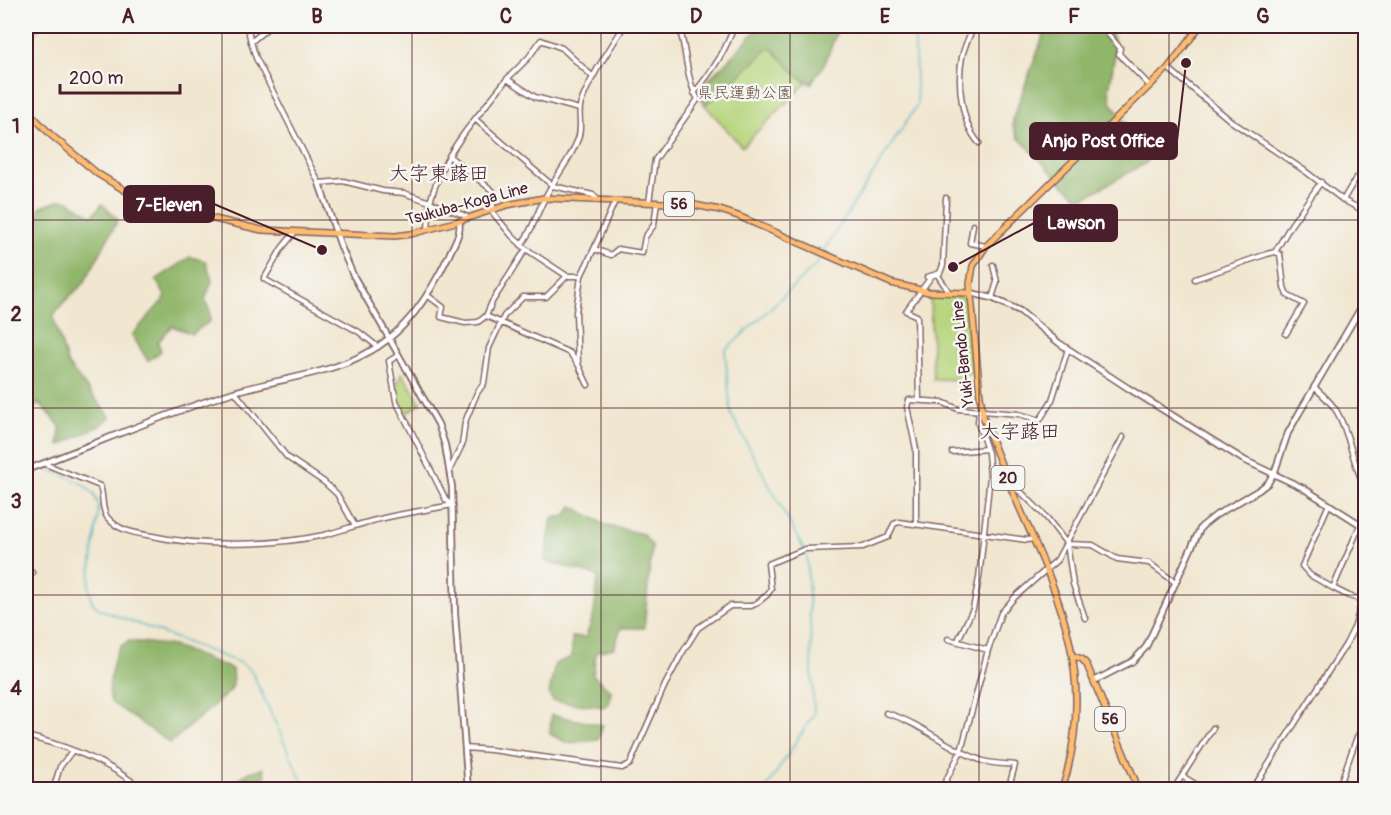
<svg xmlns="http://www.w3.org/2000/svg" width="1391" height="815" font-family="Pangolin,'Klee One',sans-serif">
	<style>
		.green { fill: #b6d57b; stroke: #807a53; stroke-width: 1.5 }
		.forest { fill: #90b66b; stroke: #6d6a4b; stroke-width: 1.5 }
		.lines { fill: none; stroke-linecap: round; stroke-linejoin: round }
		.stream { stroke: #43b3bb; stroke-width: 1.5 }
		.minor-casing { stroke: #846564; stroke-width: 7 }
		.tertiary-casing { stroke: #846564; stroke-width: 8 }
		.primary-casing { stroke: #846564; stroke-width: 8 }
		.minor { stroke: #fff; stroke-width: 4 }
		.tertiary { stroke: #fff; stroke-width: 4.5 }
		.primary { stroke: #fdbc70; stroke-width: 5 }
		.grid { fill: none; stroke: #4a1f2b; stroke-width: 1.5; stroke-opacity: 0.55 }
		.labels { text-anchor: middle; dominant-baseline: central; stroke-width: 5; stroke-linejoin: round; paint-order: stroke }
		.shield { fill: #f6f6f2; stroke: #7e6067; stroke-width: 1.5 }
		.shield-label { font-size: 15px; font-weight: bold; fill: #4a1f2b }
		.park-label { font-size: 16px; fill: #654c3f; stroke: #f6f6f2 }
		.street-label { font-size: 16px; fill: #4a1f2b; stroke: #f6f6f2 }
		.quarter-label { font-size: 20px; fill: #4a1f2b; stroke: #f6f6f2 }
		.leader { fill: none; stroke: #4a1f2b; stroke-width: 2 }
		.callout-dot { fill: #4a1f2b; stroke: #f6f6f2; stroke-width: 2 }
		.callout { fill: #4a1f2b; stroke: #4a1f2b; stroke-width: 2 }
		.callout-label { font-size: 18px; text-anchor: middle; font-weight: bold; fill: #fff }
		.neatline { fill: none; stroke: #4a1f2b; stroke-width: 2 }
		.grid-label { font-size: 20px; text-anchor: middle; font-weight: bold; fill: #4a1f2b }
	</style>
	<rect width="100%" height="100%" fill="#f6f6f2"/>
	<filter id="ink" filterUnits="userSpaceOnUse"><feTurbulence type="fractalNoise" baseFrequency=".0167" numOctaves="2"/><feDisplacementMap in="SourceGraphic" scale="12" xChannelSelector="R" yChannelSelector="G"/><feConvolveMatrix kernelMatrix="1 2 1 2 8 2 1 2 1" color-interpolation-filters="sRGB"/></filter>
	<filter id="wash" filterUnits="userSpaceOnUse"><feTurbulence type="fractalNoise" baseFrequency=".008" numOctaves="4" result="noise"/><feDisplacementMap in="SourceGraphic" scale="24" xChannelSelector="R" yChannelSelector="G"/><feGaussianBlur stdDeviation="1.35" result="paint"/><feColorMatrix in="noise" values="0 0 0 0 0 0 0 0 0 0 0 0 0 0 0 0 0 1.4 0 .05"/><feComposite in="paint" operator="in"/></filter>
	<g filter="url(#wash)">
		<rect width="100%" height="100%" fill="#f1e6cf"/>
		<path class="green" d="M757,33l49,50 -64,64 -46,-52 12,-16z
			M930,293l27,3 10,2 7,75h-12l-1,7 -28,-1z
			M402,373l19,30 -14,10 -5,-4 -7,-17z"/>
		<path class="forest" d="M760,26h79l-14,37 -14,21 -13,-8 -25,-26 -5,-1 -51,47 -11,8 -8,-11z
			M1047,26h63l6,22 -7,41 2,13 15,22 26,27 -6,12 -61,34 -8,-1 -12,-10 -47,-49 -5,-11v-8z
			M61,200l8,1 23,15 10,-12 16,16 -34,63 -21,20 -10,14 15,48 42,52 -11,9 -40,20 1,-20 -21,-23 -11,10 -2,-2v-181l15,-23z
			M190,257l16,4 6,20 -7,19 5,11v10l-18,13 -20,-8 -14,16 3,9 -13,10 -16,-26 34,-38 -10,-17z
			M572,506l35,20 36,8 9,12 -8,82h-23l-7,20 -18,4 -3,23 18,16 -2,12 -6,4 -50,-6 -4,-7 6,-30 17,-7v-20h14l8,-23 4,-38 -53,-15 7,-43 14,-2z
			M130,641l44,5 58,23 1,16 -3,6 -60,52 -58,-40c-6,-10 0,-42 6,-53 3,-5 7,-7 12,-9z
			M551,715l52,10 -5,15 -31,3 -17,-9z
			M263,768l2,8 -10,9 3,4h-28c8,-13 18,-17 33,-21z"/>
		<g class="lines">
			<path class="stream" d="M26,43l6,-5 9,-12
				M824,250l93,-145 -3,-79
				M26,460l6,4
				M43,468c22,9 50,13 56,39l-10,78 3,17 7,7 144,55 9,8 54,118
				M765,790l49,-76 -7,-159 -76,-141 -6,-63 91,-86 4,-8"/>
		</g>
	</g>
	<g filter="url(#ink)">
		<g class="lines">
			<g class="minor-casing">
				<path id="minor" d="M247,26l4,16
					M270,26l-19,16 5,16 63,125 24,-2 40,10 21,2 26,9 -2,27
					M974,26c-4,9 -10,20 -12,31 -5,26 -1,66 17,86
					M1101,26l19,22 -1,6 30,31
					M1168,68l63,53 74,50 38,29 23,12
					M507,79l22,-22 12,-17 21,8 31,29
					M694,93c17,-20 32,-42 40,-67
					M475,119l32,-40 28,18 44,12
					M449,156l44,35v22l19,23 14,13 41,27
					M1343,200l13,-22 10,4
					M615,201l-21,48 17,6 7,-6 24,4 3,-16 9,-12 3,-23
					M649,202l6,-42 43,-61c-12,-19 -12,-51 -19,-73
					M467,218l-1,-2 -36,-14c10,-35 23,-55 45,-83l78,67 40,9 4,4
					M973,225l-3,18 16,3
					M295,232l-13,16 -18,31 95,53 19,15
					M521,245c11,-13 15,-30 23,-45 10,-22 26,-39 34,-61 5,-14 -1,-26 3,-36 10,-28 28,-52 43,-77
					M1275,252l16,-27 30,-43
					M937,274l12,18
					M927,277l13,-4 3,-8 3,-67
					M1195,279l72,-25 8,-2 5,2 4,33 3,8 17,9 -18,30
					M427,295l16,12 -2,10 24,6 13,-1 8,-6 6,-14 34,-53
					M992,298l5,-16 -4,-17
					M486,316l84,37 7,10
					M399,355l-10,6 7,40 50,99 6,5
					M588,385l-10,-21 -2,-52 5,-36 13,-27
					M1314,387c8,7 18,16 23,25 14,24 15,53 29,77
					M235,392l52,65 37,25 13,12 18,32
					M919,400l-2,-84 -11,-5 25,-34
					M952,452l34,-3
					M45,464l55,22c4,11 1,23 7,31 11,14 28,16 45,19 50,11 122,10 172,-1 16,-4 32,-10 48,-14 26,-7 54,-11 81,-16
					M450,469l12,-24 3,-23 12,-29 7,-10 5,-35 15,-32 19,-19h23l21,-21h14
					M990,482l22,4 10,7 25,25 20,26 6,40 12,34
					M1329,504l-27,62 8,9 23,13
					M916,523v-74l-9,-42 2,-7 33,2 16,7 61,5 21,6 12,-20 16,-51
					M1360,525l-27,63 16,8 17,5
					M1067,544l26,1 24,14 32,4 27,20
					M26,569l6,4
					M948,639l40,11
					M958,640l15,-31 6,-31 11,-102 -2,-23 -10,-30 1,-13
					M886,713c36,10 63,37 97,48 10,3 22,3 32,4l-5,18
					M26,736c41,10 84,26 117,54
					M465,748l26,2 131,18 8,-4 35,-79 16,-30 17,-27 32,-22h21l6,-3 10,-8 4,-6 -3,-25 37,-15 58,-2 25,-10 6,-13 5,-2 128,18 7,-1
					M1182,776l23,14
					M1340,781l14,4h12
					M53,790l7,-23 12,-16
					M941,790l20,-39 27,-101 13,-37 14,-16 42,-37 66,-123
					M1007,790l3,-7 10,7
					M1173,790l40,-62
					M1252,790l94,-146 9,-18 7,-26
					M1338,790l19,-53 9,-15"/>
			</g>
			<g class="tertiary-casing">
				<path id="tertiary" d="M319,183l22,64 12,28 85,149 7,21 7,42 3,127 13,176
					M971,293l21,5 28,13 39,32 69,45 116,72 59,28 63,40
					M26,470c69,-26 138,-56 208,-78 43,-13 92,-17 131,-38 41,-21 64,-58 84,-99 4,-10 13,-22 10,-34
					M1094,681l39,-20 13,-14 55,-120 15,-12 43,-25 9,-7 7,-12 13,-38 10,-18 68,-116"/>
			</g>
			<g class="primary-casing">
				<path id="primary" d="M26,109l25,26 47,39 38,23 31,11 95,22 133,6 16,-2 48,-13 48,-16 37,-7 145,6 31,6 18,6 153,67 38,9 42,1
					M1073,656l9,3 5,6 52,125
					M1062,790c47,-149 -34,-239 -78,-371l-4,-23 -10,-112 3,-18 13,-20 182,-178 32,-42"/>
			</g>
			<use href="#minor" class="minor"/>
			<use href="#tertiary" class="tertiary"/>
			<use href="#primary" class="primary"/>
		</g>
	</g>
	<path class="grid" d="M222,26v764M412,26v764M601,26v764M790,26v764M979,26v764M1169,26v764M26,220h1340M26,408h1340M26,595h1340"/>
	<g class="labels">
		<g class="shield">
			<rect x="664" y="192" width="30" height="24" rx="4.5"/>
			<rect x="991.5" y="466" width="33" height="24" rx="4.5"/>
			<rect x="1095" y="707" width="30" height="24" rx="4.5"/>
		</g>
		<g class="shield-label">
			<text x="679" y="204">56</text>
			<text x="1008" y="478">20</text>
			<text x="1110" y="719">56</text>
		</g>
		<g class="park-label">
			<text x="745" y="93">県民運動公園</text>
		</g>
		<g class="street-label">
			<text transform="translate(467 204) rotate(-15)">Tsukuba-Koga Line</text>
			<text transform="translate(963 354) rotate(-96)">Yuki-Bando Line</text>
		</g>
		<g class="quarter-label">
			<text x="439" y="173">大字東蕗田</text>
			<text x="1020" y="431">大字蕗田</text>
		</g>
	</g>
	<path class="leader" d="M1186 63L1177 141M322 250L214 204M953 267L1034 223"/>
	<g class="callout-dot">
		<circle cx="1186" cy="63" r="6"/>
		<circle cx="322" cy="250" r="6"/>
		<circle cx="953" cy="267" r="6"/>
	</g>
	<g class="callout">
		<rect x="1030" y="123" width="147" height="36" rx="6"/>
		<rect x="124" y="186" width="90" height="36" rx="6"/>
		<rect x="1034" y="205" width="83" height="36" rx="6"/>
	</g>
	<g class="callout-label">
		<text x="1103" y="147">Anjo Post Office</text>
		<text x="169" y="211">7-Eleven</text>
		<text x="1076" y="229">Lawson</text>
	</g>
	<rect width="1391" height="815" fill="none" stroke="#f6f6f2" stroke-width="66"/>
	<path d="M60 84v9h120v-9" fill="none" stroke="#4a1f2b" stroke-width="3"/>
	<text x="69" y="84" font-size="18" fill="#4a1f2b" stroke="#f6f6f2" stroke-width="4.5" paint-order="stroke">200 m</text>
	<rect x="33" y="33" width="1325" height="749" class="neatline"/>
	<g class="grid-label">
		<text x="128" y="23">A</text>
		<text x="317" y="23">B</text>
		<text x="506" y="23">C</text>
		<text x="696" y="23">D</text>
		<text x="885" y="23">E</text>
		<text x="1074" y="23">F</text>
		<text x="1263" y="23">G</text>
		<text x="16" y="133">1</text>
		<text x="16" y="321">2</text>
		<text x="16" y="508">3</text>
		<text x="16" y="695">4</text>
	</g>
</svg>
